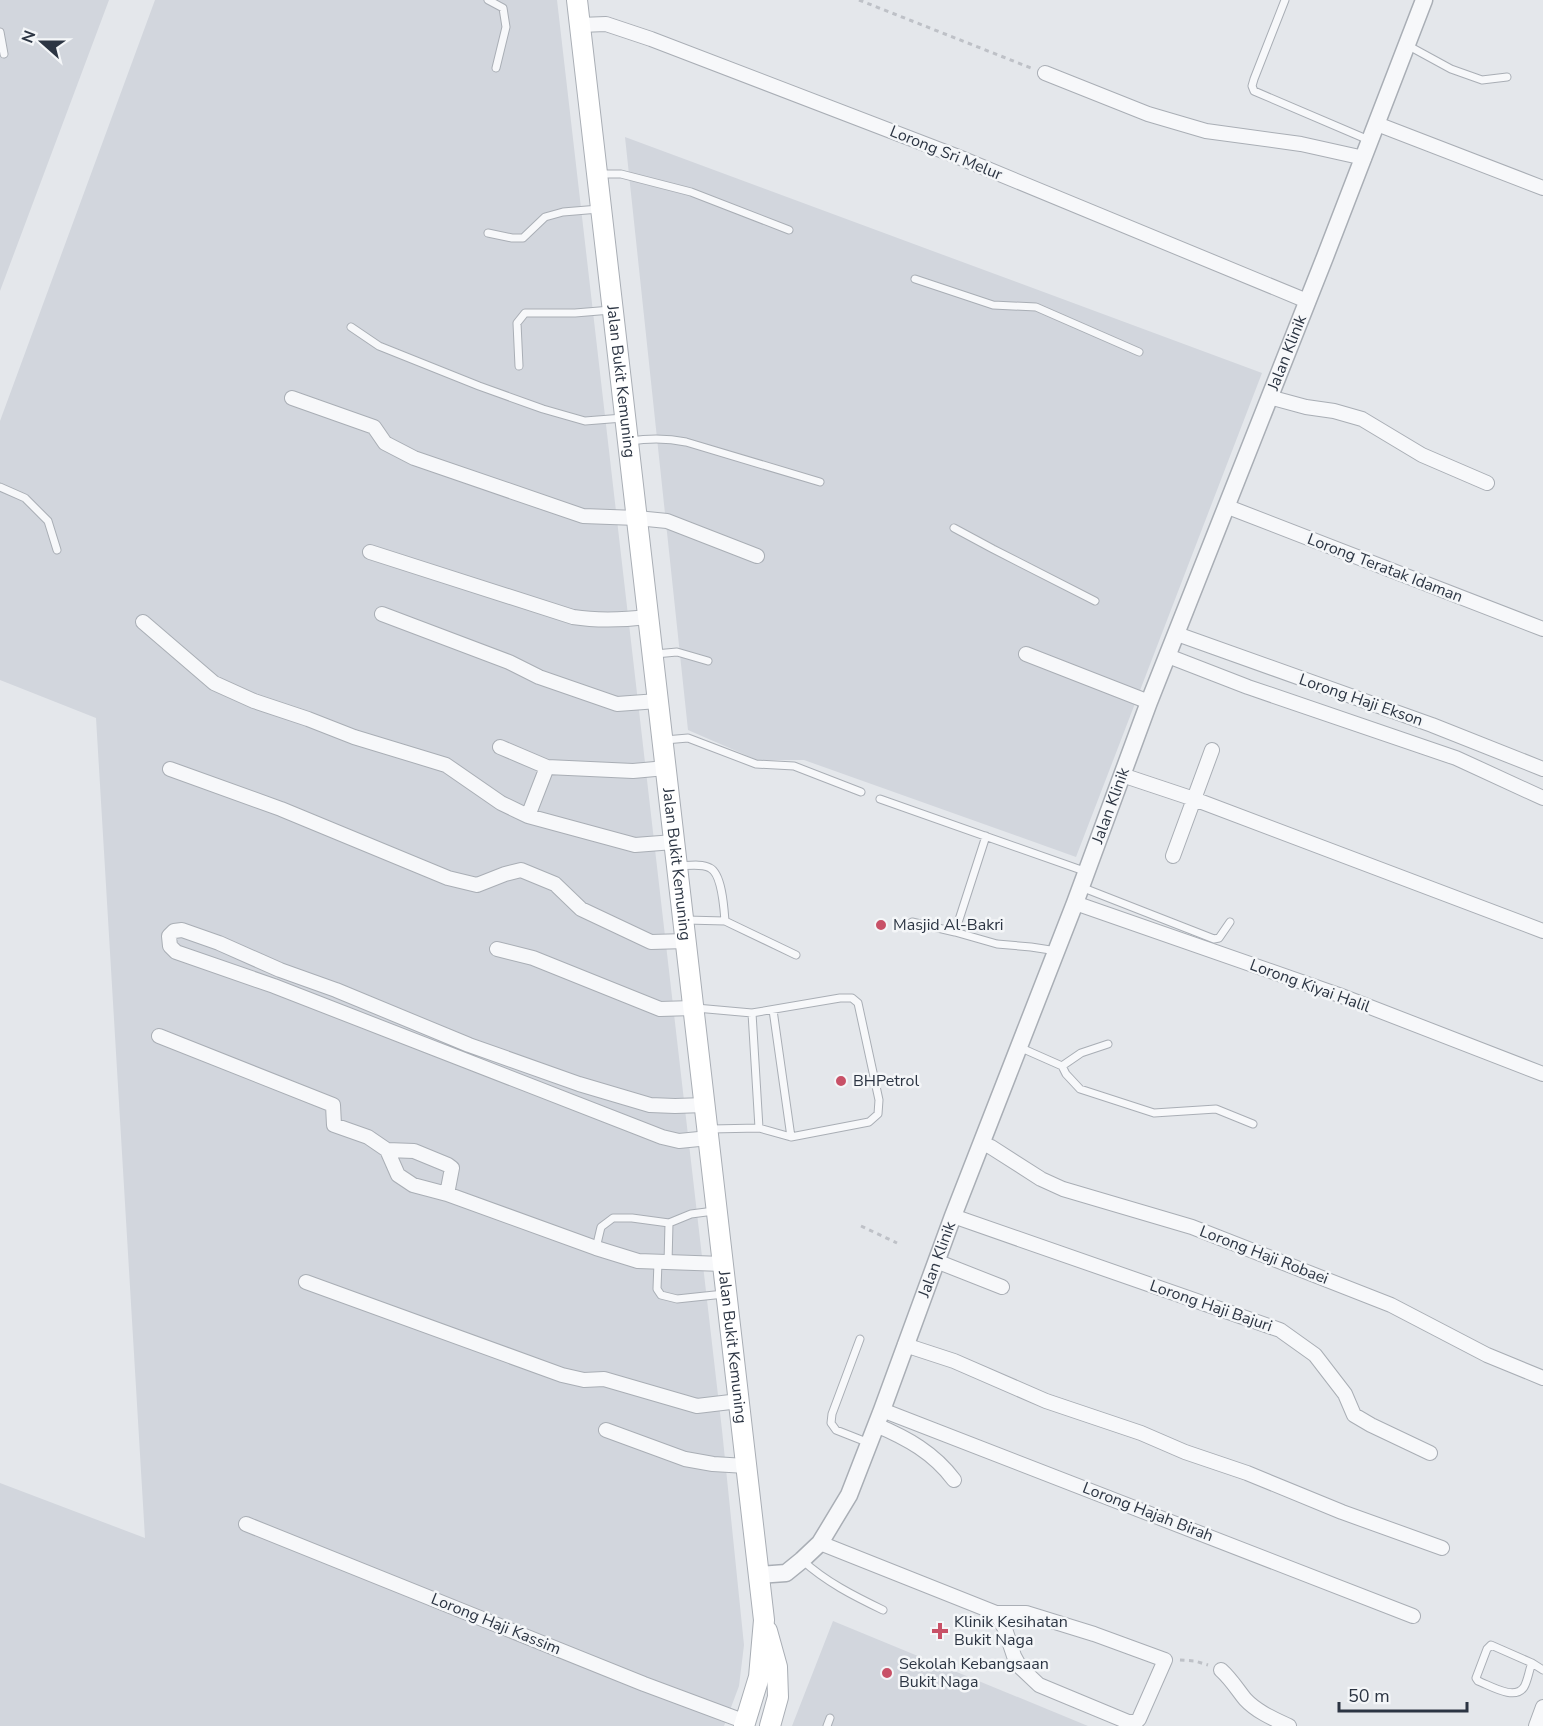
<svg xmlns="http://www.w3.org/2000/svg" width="1543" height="1726" font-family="'Nunito Sans',sans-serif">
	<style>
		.built { fill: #d2d6dd }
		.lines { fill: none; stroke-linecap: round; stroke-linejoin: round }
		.service-casing { stroke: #a9aeb5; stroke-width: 9 }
		.minor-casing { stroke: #a9aeb5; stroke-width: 16 }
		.tertiary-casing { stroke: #a9aeb5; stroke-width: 19 }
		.secondary-casing { stroke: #a9aeb5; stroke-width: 22 }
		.path { stroke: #bec1c7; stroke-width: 3; stroke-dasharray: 4.5 4.5; stroke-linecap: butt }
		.service { stroke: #f7f8fa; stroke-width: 7 }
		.minor { stroke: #f7f8fa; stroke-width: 14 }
		.tertiary { stroke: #f7f8fa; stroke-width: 16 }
		.secondary { stroke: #fff; stroke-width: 20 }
		.poi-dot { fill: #c85167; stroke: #f4f6f8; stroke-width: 2 }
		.labels { text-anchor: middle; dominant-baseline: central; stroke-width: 5; stroke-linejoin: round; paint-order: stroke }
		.street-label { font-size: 16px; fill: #2c3543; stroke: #f4f6f8 }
		.poi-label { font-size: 16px; fill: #2c3543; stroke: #f4f6f8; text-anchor: start }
	</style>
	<rect width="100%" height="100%" fill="#e4e7eb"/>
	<path class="built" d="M0,0h109l-109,291z
		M155,0h402l165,1430 22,215 -5,41 -15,40h-724v-243l145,55 -49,-820 -96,-38v-259z
		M625,137l637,236 -186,484 -272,-97h-47l-69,-30z
		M833,1621l255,105h-296z"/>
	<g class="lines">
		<g class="service-casing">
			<path id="service" d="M488,0l15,8 3,19 -10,41
				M1285,0l-31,79 -2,7 2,5 117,50
				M0,32l4,22
				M1407,45l44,24 31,11 25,-3
				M600,174h21l70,18 98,38
				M488,233l24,5h11l22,-21 18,-5 36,-3
				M915,279l78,26 43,2 103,45
				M351,327l28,19 100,40 64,23 42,12 38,-3
				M519,366l-2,-43 8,-10h50l36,-3
				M630,441c20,-3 37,-3 56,1l134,40
				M0,487l25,11 23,23 9,29
				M954,528l39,21 102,52
				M655,654l22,-2 31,9
				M665,740l23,-2 68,26 38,2 67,26
				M880,799l207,73
				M677,866c10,0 24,-3 33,2 12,6 14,40 15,53
				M1081,887l133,52 5,-1 11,-16
				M686,920l39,1 71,34
				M912,922l43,10 42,12 34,3 26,4
				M955,932l31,-96
				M696,1008l56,5 88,-15h12l6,5 21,97 -1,14 -9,8 -78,15 -32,-9 -48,1
				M773,1010l18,127
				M752,1013l7,115
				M1019,1047l43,19 4,8 14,15 74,24 62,-4 37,15
				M1062,1066l19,-13 27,-9
				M669,1223l22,-9 23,-3
				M596,1248l5,-21 12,-9h19l37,5 -1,40
				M658,1262l-1,27 4,6 16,4 47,-5
				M860,1339l-28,75 -1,9 5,7 33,13
				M802,1560c24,22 52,36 81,50
				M1532,1663c-3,7 -4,17 -8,24 -9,14 -33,-1 -46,-6l-2,-3 11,-29 4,-4 41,18 11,7
				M827,1726l3,-8"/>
		</g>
		<g class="minor-casing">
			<path id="minor" d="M580,25l26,-1 45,15 305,117 351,145
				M1045,73l103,41 58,17 95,13 63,14
				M1377,124l166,64
				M1269,397l37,10 28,4 28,8 60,36 65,28
				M292,398l82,29 11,16 29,15 169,58 54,2 30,3 90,35
				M1228,507l315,122
				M370,552l203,65c26,4 49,3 75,0
				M382,614l127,48 30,15 78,27 41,-3
				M143,622l71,61 40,18 54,18 46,18 92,28 55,38 27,13 107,29 39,-3
				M1177,634l255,91 111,44
				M1026,654l123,48
				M1168,656l80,31 208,71 87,40
				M500,747l47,20 86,4 33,-3
				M170,769l111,40 167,69 29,7 28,-11 16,-4 34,14 26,25 70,33 35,-1
				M1122,775l72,24 349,132
				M528,816l19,-49
				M1173,856l39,-106
				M1075,903l264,92 204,79
				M497,949l36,9 127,51 33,-1
				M159,1036l174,69 1,20 34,12 19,13 27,1 34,14 4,3 -5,26 149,54 42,13 85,3
				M705,1105l-30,1 -25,-1 -71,-21 -110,-39 -133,-55 -56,-20 -61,-27 -37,-13 -8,1 -5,5 1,10 6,6 98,34 365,142 23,9 17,4 30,-3
				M981,1143l10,4 50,32 22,10 129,38 199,78 96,50 56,23
				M387,1150l11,25 15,10 34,9
				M953,1216l327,114 35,25 30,39 9,21 17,10 59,28
				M936,1261l66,26
				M306,1282l256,93 22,5 20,-1 93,27 42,-5
				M905,1345l49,16 92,40 95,32 44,19 62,21 95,39 100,36
				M882,1410l531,206
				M876,1425c31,13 58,28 78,55
				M606,1430l79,29 28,5 33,2
				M246,1524l398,160 102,38 -2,4
				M820,1543l176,70 9,16 9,27 6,11 19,18 89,37h8l3,-3 26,-59 -71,-26 -68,-21h-30
				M1221,1670c10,9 16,19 24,29 12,13 29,20 44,27
				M1536,1726l7,-19"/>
		</g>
		<g class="tertiary-casing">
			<g id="tertiary">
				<path id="s1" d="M759,1575l27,-2 16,-13 18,-17 29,-48 33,-85 71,-194 122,-313 74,-201 176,-445 99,-257"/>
			</g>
		</g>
		<g class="secondary-casing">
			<g id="secondary">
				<path id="s2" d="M577,0l187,1620 -5,57 -15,49"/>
				<path d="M767,1631l10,36 1,30 -8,29"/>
			</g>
		</g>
		<path class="path" d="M859,0l172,68
			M861,1226l36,17
			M1180,1660l15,1 13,4"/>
		<use href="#service" class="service"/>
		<use href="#minor" class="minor"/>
		<use href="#tertiary" class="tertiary"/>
		<use href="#secondary" class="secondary"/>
	</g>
	<g class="poi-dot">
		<circle cx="881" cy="925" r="6"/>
		<circle cx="841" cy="1081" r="6"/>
		<path d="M937 1622h6v6h6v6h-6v6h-6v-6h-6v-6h6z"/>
		<circle cx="887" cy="1673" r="6"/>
	</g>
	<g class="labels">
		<g class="street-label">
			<text transform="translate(946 153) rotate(22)">Lorong Sri Melur</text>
			<text stroke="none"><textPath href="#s1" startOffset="1352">Jalan Klinik</textPath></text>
			<text stroke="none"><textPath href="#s2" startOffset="384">Jalan Bukit Kemuning</textPath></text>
			<text transform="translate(1385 568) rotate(21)">Lorong Teratak Idaman</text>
			<text transform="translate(1361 700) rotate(19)">Lorong Haji Ekson</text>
			<text stroke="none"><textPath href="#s1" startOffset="866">Jalan Klinik</textPath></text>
			<text stroke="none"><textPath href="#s2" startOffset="870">Jalan Bukit Kemuning</textPath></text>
			<text transform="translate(1310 986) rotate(20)">Lorong Kiyai Halil</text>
			<text transform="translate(1264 1255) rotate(21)">Lorong Haji Robaei</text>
			<text stroke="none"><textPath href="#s1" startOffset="380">Jalan Klinik</textPath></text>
			<text transform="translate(1211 1306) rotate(19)">Lorong Haji Bajuri</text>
			<text stroke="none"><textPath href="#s2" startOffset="1356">Jalan Bukit Kemuning</textPath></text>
			<text transform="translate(1148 1512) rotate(21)">Lorong Hajah Birah</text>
			<text transform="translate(496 1624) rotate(22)">Lorong Haji Kassim</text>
		</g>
		<g class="poi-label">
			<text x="893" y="925">Masjid Al-Bakri</text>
			<text x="853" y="1081">BHPetrol</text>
			<text x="954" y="1622">Klinik Kesihatan<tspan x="954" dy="18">Bukit Naga</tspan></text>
			<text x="899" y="1664">Sekolah Kebangsaan<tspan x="899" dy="18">Bukit Naga</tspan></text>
		</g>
	</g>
	<g transform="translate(42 42) rotate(291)" stroke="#f4f6f8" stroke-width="4.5" paint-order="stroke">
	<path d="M0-4.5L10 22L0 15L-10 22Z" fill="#2c3543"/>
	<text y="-9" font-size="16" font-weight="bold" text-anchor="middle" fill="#2c3543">N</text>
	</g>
	<path d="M1339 1702v9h128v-9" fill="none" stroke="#2c3543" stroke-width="3"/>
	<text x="1348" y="1702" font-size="18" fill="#2c3543" stroke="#f4f6f8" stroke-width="4.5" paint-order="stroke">50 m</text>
</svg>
